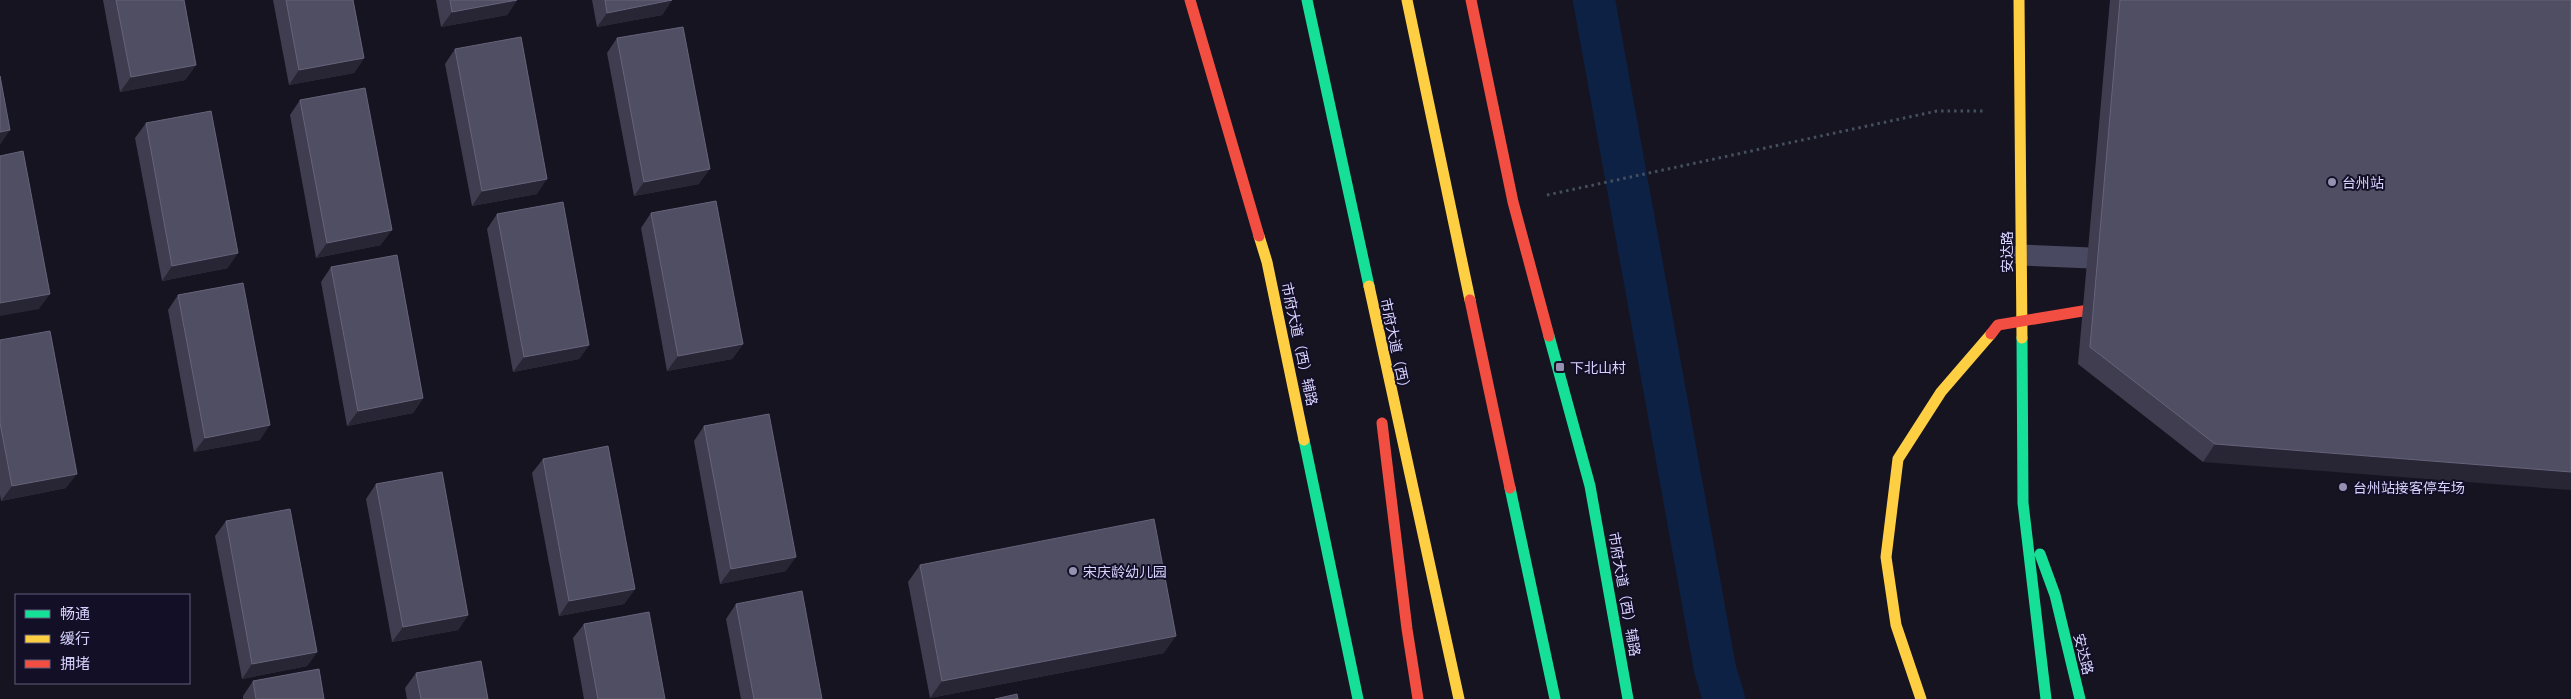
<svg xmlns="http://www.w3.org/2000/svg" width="2571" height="699" font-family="Lato,'Noto Sans SC',sans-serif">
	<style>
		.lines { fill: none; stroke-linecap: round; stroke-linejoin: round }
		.canal { stroke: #0d2144; stroke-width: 42 }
		.path { stroke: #44505f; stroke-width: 3; stroke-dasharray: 2.5 4; stroke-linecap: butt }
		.lane { stroke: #4a4962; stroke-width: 21 }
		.fast { stroke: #16e098; stroke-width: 11 }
		.slow { stroke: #ffcf43; stroke-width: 11 }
		.jam { stroke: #f24e42; stroke-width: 11 }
		.slow-bridge { stroke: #ffcf43; stroke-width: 11 }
		.jam-bridge { stroke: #f24e42; stroke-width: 11 }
		.wall { fill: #403d50 }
		.shaded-wall { fill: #282635 }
		.building { fill: #504e63; stroke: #66637b }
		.poi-dot { fill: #9591b1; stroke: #130f26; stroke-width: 2 }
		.labels { text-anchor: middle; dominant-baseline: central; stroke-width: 4; stroke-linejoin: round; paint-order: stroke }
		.poi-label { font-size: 14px; fill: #d9d4ff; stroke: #130f26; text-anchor: start }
		.street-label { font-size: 14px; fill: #d9d4ff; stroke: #130f26 }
	</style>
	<rect width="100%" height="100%" fill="#161421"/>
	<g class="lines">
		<path class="canal" d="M1594,0l121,669 9,30"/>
		<path class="path" d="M1547,195l390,-84h47"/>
		<path class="lane" d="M2021,255l93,4"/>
		<path class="fast" d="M1307,0l62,286
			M1549,336l41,150 38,213
			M2022,338l1,165 23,196
			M1304,440l54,259
			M1510,488l45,211
			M2040,554l15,41 25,104"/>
		<path class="slow" d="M1407,0l63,300
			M2019,0l3,338
			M1259,236l8,26 37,178
			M1369,286l90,413"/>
		<path class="jam" d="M1190,0l69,236
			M1471,0l42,202 36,134
			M1470,300l40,188
			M1382,423l25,206 11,70"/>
		<path class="slow-bridge" d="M1921,699l-25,-74 -10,-68 12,-98 43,-67 50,-58"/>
		<path class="jam-bridge" d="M1991,334l7,-9 121,-20"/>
	</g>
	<path class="wall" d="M103,0h81l12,65 -11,15 -65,12z
		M273,0h80l11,58 -10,15 -65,12z
		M436,0h81l-10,15 -66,12z
		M592,0h80l-10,15 -65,12z
		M2110,0h461l-368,462 -125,-98z
		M617,38l82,146 -65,12 -27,-143z
		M455,49l82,145 -65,12 -27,-142z
		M300,100l81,145 -65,13 -26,-143z
		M146,123l82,145 -66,13 -27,-143z
		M651,213l92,131 -11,15 -65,12 -26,-143z
		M497,214l92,131 -10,14 -66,13 -26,-143z
		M331,267l92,131 -10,15 -66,13 -26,-144z
		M178,295l82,145 -66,12 -26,-142z
		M0,340l66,148 -65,13 -1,-7z
		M704,426l82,145 -66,13 -26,-143z
		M543,459l92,130 -11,15 -65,12 -27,-143z
		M376,484l92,131 -10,15 -66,12 -26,-143z
		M226,521l91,131 -10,14 -65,13 -27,-143z
		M920,565l244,88 -234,45 -22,-116z
		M736,604l86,95h-81l-15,-80z
		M584,624l81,75h-81l-11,-61z
		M416,673l72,26h-81l-2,-11z
		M253,681l71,18h-81v-3z"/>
	<path class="shaded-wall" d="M517,0l-10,15 -66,12 11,-15z
		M672,0l-10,15 -65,12 10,-14z
		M364,58l-10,15 -65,12 10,-15z
		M196,65l-11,15 -65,12 11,-15z
		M10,130l-10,15v-13z
		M710,169l-11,15 -65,12 10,-14z
		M547,179l-10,15 -65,12 10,-15z
		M392,230l-11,15 -65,13 11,-15z
		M238,253l-10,15 -66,13 10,-15z
		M50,294l-11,15 -39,7v-13z
		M743,344l-11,15 -65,12 11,-15z
		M589,345l-10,14 -66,13 11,-15z
		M423,398l-10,15 -66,13 11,-15z
		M270,425l-10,15 -66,12 11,-14z
		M2215,444l356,28v18l-368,-28z
		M77,474l-11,14 -65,13 11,-15z
		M796,557l-10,14 -66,13 11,-15z
		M635,589l-11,15 -65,12 10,-15z
		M468,615l-10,15 -66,12 11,-15z
		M1176,636l-12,17 -234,45 12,-17z
		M317,652l-10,14 -65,13 10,-15z"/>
	<path class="building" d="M116,0h68l12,65 -65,12z
		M286,0h67l11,58 -65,12z
		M450,0h67l-65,12z
		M605,0h67l-65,13z
		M2120,0h451v472l-356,-28 -125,-97z
		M683,27l27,142 -66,13 -27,-144z
		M521,37l26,142 -65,12 -27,-142z
		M0,76l10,54 -10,2z
		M365,88l27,142 -65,13 -27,-143z
		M211,111l27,142 -66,13 -26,-143z
		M23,151l27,143 -50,9v-147z
		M716,201l27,143 -65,12 -27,-143z
		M563,202l26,143 -65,12 -27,-143z
		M397,255l26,143 -65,13 -27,-144z
		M243,283l27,142 -65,13 -27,-143z
		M50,331l27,143 -65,12 -12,-63v-83z
		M769,414l27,143 -65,12 -27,-143z
		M608,446l27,143 -66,12 -26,-142z
		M442,472l26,143 -65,12 -27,-143z
		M290,509l27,143 -65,12 -26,-143z
		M1154,519l22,117 -234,45 -22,-116z
		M802,591l20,108h-68l-18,-95z
		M649,612l16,87h-67l-14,-75z
		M481,661l7,38h-67l-5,-26z
		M319,669l5,30h-68l-3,-18z
		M1017,694l1,5h-23z"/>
	<g class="poi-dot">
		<circle cx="2332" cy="182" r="5"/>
		<rect x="1555" y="362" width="10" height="10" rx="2.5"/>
		<circle cx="2343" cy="487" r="5"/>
		<circle cx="1073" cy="571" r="5"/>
	</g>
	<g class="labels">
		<g class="poi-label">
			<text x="2342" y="182">台州站</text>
			<text x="1570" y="367">下北山村</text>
			<text x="2353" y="487">台州站接客停车场</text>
			<text x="1083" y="571">宋庆龄幼儿园</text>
		</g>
		<g class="street-label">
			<text transform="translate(2006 252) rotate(-90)">安达路</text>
			<text transform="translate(1300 344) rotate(78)">市府大道（西）辅路</text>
			<text transform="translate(1396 346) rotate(78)">市府大道（西）</text>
			<text transform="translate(1625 594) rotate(80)">市府大道（西）辅路</text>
			<text transform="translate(2084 654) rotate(76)">安达路</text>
		</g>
	</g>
	<rect x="15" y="594" width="175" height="90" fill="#130f26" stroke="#625e7d"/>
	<rect x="25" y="610" width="25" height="8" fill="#16e098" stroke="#625e7d"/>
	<text x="60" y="619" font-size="15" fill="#d9d4ff">畅通</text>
	<rect x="25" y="635" width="25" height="8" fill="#ffcf43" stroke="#625e7d"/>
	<text x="60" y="644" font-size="15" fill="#d9d4ff">缓行</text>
	<rect x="25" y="660" width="25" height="8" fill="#f24e42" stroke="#625e7d"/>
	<text x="60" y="669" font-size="15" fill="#d9d4ff">拥堵</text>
</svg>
